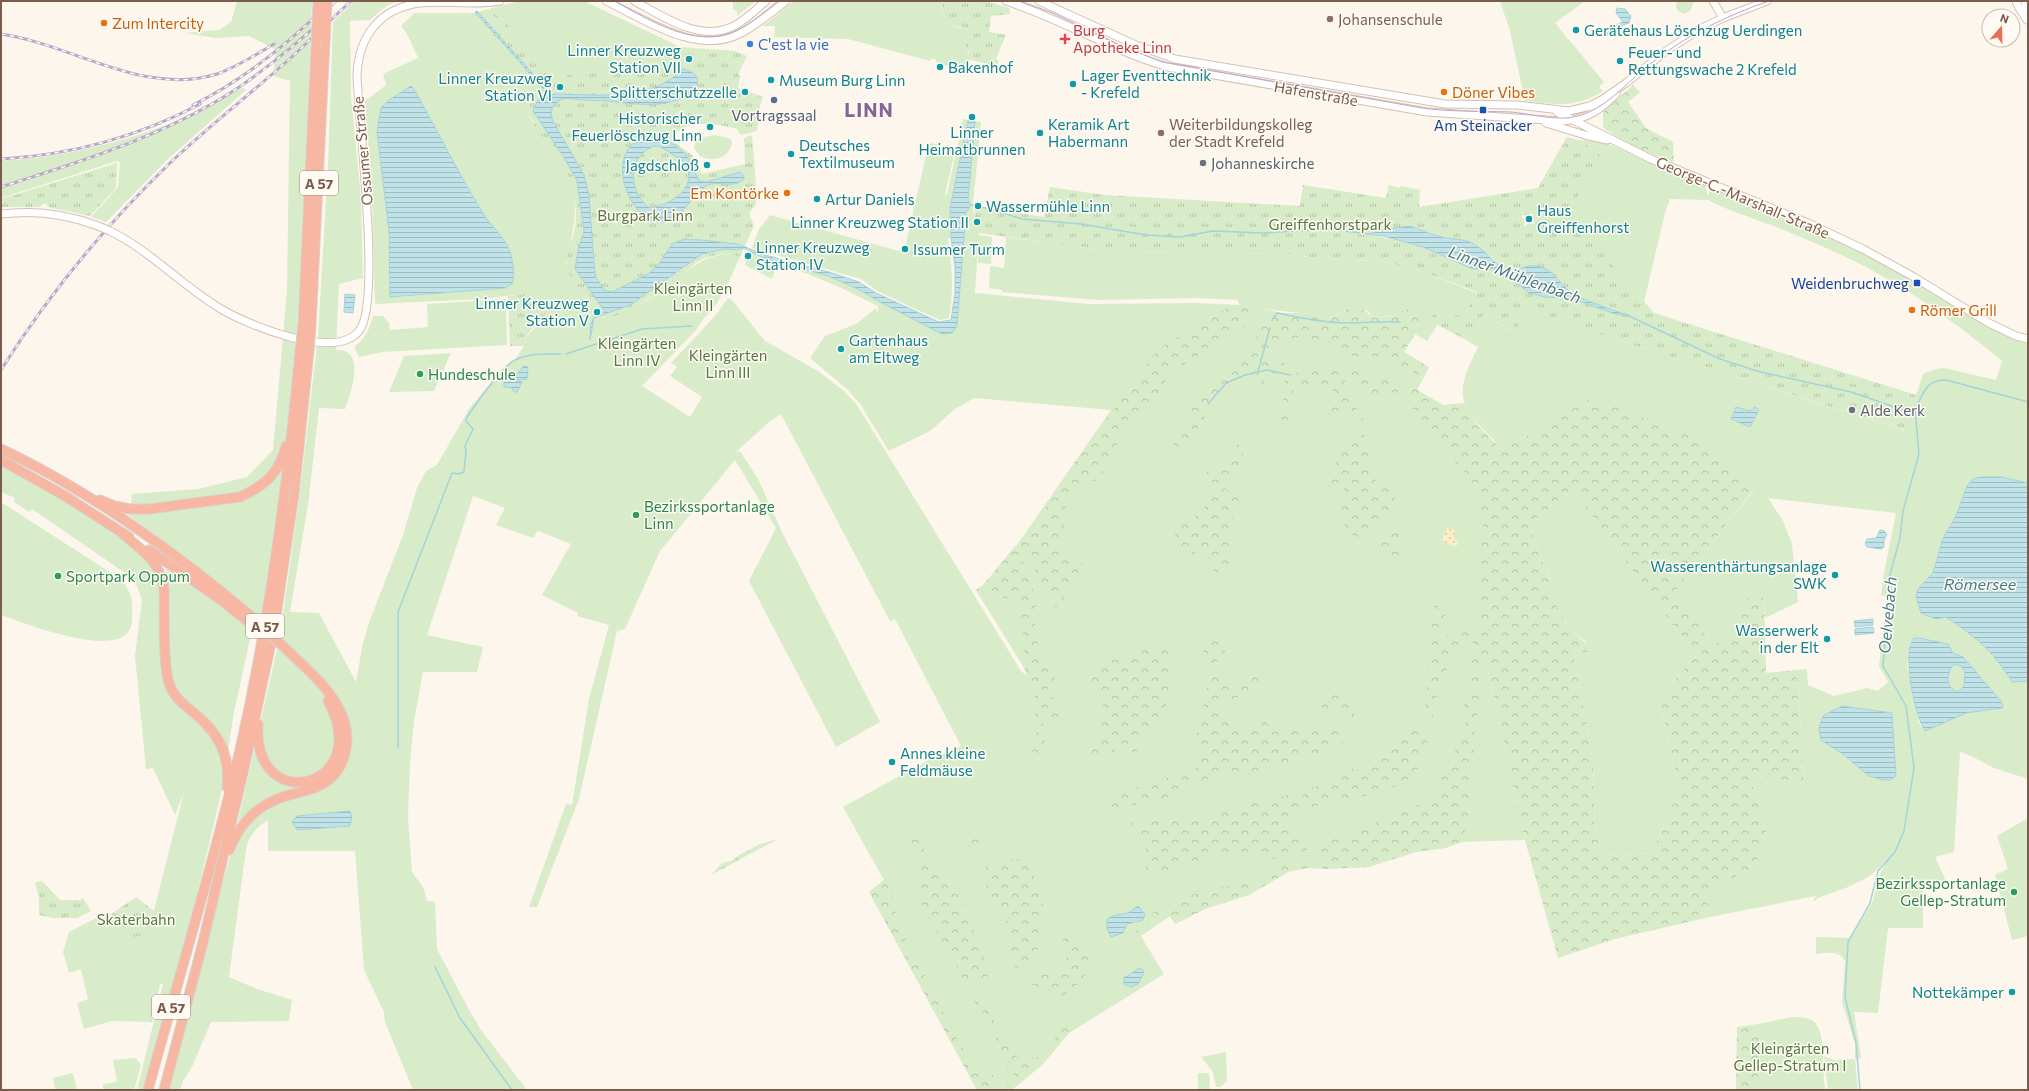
<svg xmlns="http://www.w3.org/2000/svg" width="2029" height="1091" font-family="Commissioner,sans-serif">
	<style>
		.green { fill: #d8ecc9; fill-rule: evenodd }
		.forest { fill: url(#forest-crowns); fill-rule: evenodd }
		.sand { fill: url(#sand-dots) }
		.park { fill: url(#park-tufts); fill-rule: evenodd }
		.water { fill: url(#water-rules); stroke: #a5d3da; fill-rule: evenodd }
		.lines { fill: none; stroke-linecap: round; stroke-linejoin: round }
		.stream { stroke: #a5d3da; stroke-width: 1.5 }
		.secondary-casing { stroke: #d6c0b0; stroke-width: 9 }
		.highway-casing { stroke: #dad1cd; stroke-width: 11 }
		.secondary { stroke: #fff; stroke-width: 7 }
		.highway { stroke: #f7b7a3; stroke-width: 9 }
		.tram { stroke: #b9a8c9; stroke-width: 1 }
		.rail-casing { stroke: #b9a8c9; stroke-width: 3 }
		.rail { stroke: #fffaf3; stroke-width: 1.5; stroke-dasharray: 4.5; stroke-linecap: butt }
		.secondary-bridge-casing { stroke: #d6c0b0; stroke-width: 9; stroke-linecap: butt }
		.highway-bridge-casing { stroke: #dad1cd; stroke-width: 11; stroke-linecap: butt }
		.secondary-bridge { stroke: #fff; stroke-width: 7 }
		.highway-bridge { stroke: #f7b7a3; stroke-width: 9 }
		.education-dot { fill: #8d6e63; stroke: #fffaf3; stroke-width: 1.5 }
		.food-dot { fill: #e8710a; stroke: #fffaf3; stroke-width: 1.5 }
		.culture-dot { fill: #0f9aa8; stroke: #fffaf3; stroke-width: 1.5 }
		.health-dot { fill: #e0444e; stroke: #fffaf3; stroke-width: 1.5 }
		.shop-dot { fill: #3f7fe0; stroke: #fffaf3; stroke-width: 1.5 }
		.service-dot { fill: #5c6f8a; stroke: #fffaf3; stroke-width: 1.5 }
		.transit-dot { fill: #1a4fb4; stroke: #fffaf3; stroke-width: 1.5 }
		.worship-dot { fill: #6b7280; stroke: #fffaf3; stroke-width: 1.5 }
		.leisure-dot { fill: #2e9e5b; stroke: #fffaf3; stroke-width: 1.5 }
		.labels { text-anchor: middle; dominant-baseline: central; stroke-width: 3; stroke-linejoin: round; paint-order: stroke }
		.shield { fill: #fffaf3; stroke: #a28b7f; stroke-width: 1 }
		.shield-label { font-size: 14px; font-weight: bold; fill: #7a5c4d }
		.education-label { font-size: 15px; fill: #785e54; stroke: #fffaf3; text-anchor: start }
		.food-label { font-size: 15px; fill: #c56008; stroke: #fffaf3; text-anchor: start }
		.health-label { font-size: 15px; fill: #be3a42; stroke: #fffaf3; text-anchor: start }
		.culture-label { font-size: 15px; fill: #0d838f; stroke: #fffaf3; text-anchor: start }
		.shop-label { font-size: 15px; fill: #366cbe; stroke: #fffaf3; text-anchor: start }
		.street-label { font-size: 15px; fill: #7a5c4d; stroke: #fffaf3 }
		.service-label { font-size: 15px; fill: #4e5e75; stroke: #fffaf3 }
		.transit-label { font-size: 15px; fill: #164399; stroke: #fffaf3 }
		.worship-label { font-size: 15px; fill: #5b616d; stroke: #fffaf3; text-anchor: start }
		.park-label { font-size: 15px; fill: #537a41; stroke: #fffaf3 }
		.leisure-label { font-size: 15px; fill: #27864d; stroke: #fffaf3; text-anchor: start }
		.water-label { font-size: 16px; font-style: italic; fill: #437c86; stroke: #fffaf3 }
		.district-label { font-size: 19px; font-weight: bold; letter-spacing: 1px; fill: #846695; stroke: #fffaf3 }
	</style>
	<defs>
		<pattern id="forest-crowns" width="20" height="18" patternUnits="userSpaceOnUse"><rect width="20" height="18" fill="#d8ecc9"/><path d="M2 6a3 3 0 1 1 6 0M12 15a3 3 0 1 1 6 0" fill="none" stroke="#b4c2a5"/></pattern>
		<pattern id="sand-dots" width="8" height="8" patternUnits="userSpaceOnUse"><rect width="8" height="8" fill="#fcefc7"/><path d="M2 2h.1M6 6h.1" fill="none" stroke="#d1c5a4" stroke-width="1.8" stroke-linecap="round"/></pattern>
		<pattern id="park-tufts" width="24" height="20" patternUnits="userSpaceOnUse"><rect width="24" height="20" fill="#d8ecc9"/><path d="M3 7l-1-3M5 7V3M7 7l1-3M15 17l-1-3M17 17v-4M19 17l1-3" fill="none" stroke="#b4c2a5"/></pattern>
		<pattern id="water-rules" width="6" height="5" patternUnits="userSpaceOnUse"><rect width="6" height="5" fill="#bfe3e8"/><path d="M0 2.5h6" fill="none" stroke="#a0bbbe"/></pattern>
	</defs>
	<rect width="100%" height="100%" fill="#fdf6ec"/>
	<path class="green" d="M237,1h75l-8,208 -7,120 -14,143 -22,146 -26,-22 -115,-87 1,-7 10,2 1,-10 66,-5 49,-12 26,-27 14,-159 3,-210 -16,-5 1,-27 -26,-13 -34,2 -30,-5 34,-3 12,-8z
		M354,1h45l-13,5 -16,14 -20,1 1,74 10,104 2,79 -24,6 -3,66c3,1 7,0 9,1 19,7 4,47 0,58l-26,-1 -11,97 -18,107 29,1 37,69 7,-39 7,-23 33,-85 14,-47 9,-17 11,-6 32,-56 18,-22 30,-30 7,-11 2,-9 19,-19 -22,-24 -41,5 -107,5 -3,-109 -7,-94 21,-16 -3,-11 35,-16 10,21 -22,-47 -5,-6 13,-13h60l68,75 -8,4 -5,24c10,17 25,32 35,50 18,31 10,64 2,96l2,11 26,35 3,1 7,9c14,-6 30,-10 43,-18 29,-16 56,-55 93,-43 -7,15 -14,32 -23,46 -6,9 -15,15 -19,25l-56,58 48,31 12,-20 -32,-21 7,-9 -6,-4 44,-47 13,-18 3,1 34,42 53,30 26,20 13,14 164,266 7,6 -5,-11 -46,-74 8,-6 25,-31 101,-145 -137,-12 -19,11 -25,22 -41,20 -29,-47 -12,-14 -38,-32 15,-22 31,-12 20,-16 2,7v-9l-39,-19 -31,-13 -31,-9 -5,14 -27,-14 3,-15 16,8 64,18 30,13 24,14 60,31 15,-8 9,-114 5,-7 -3,-5 6,-79 -6,-1 -18,88 1,30 -3,1c4,27 6,52 1,79l-9,2 -29,-13 -34,-16 -16,-12 -109,-31 7,-19 11,-14 136,38 2,-5 -3,-1 24,-104 27,4 -11,47 2,1 16,-76 18,3 -8,82 1,20 5,1v10l13,2 -1,27 -13,-1v-14l-3,44 114,11 107,-1 44,2 -3,-5 -40,-2 -99,2 -96,-8v-2l-13,-2 1,-22 14,2 2,-31 109,15 173,2 33,5 60,2 34,8 62,24 -13,22 -15,1 -14,-2 -7,6 10,4 -11,17 -12,-7 -11,18 25,15 -12,23 26,15 17,-1 27,34 -5,214 3,5 40,183 -63,2 -17,6 -29,4 -48,15 -45,2 -22,-1 -13,4 -39,23 -44,14 -30,15 -5,-8 -29,20 23,38 -95,59 -26,31 -31,26h-35l-108,-198 15,-12 -41,-73 90,-49 28,-12 -66,-127 -5,2 -109,-207 -13,9 -32,29 4,-1 18,28 24,53 98,190 -44,25 -87,-166 27,-53 -41,-68 -75,91 -35,78 -8,2 -38,168 -42,108h-8l37,-103 6,1 17,-106 20,-74 -32,-9 1,-3 -36,-18 29,-51 -33,-13 -5,7 -37,-13 9,-17 -32,-12 -46,139 56,12 -6,25h-54l-9,49 -4,42 -2,54 4,55 11,15 4,14 8,1 2,47 31,59 13,22 46,60h-114l-28,-68 -1,-10 -20,-42 -9,-119h-87v-31c-12,8 -18,14 -22,29l-17,128 28,12 35,11 -3,21 -78,1 -19,45 -9,14 -3,9h-14l64,-234 50,-220 20,-144 18,-156 10,-170 5,-144zM411,87l3,2 40,75 35,60 15,15 6,14 4,24 -9,11 -106,9 -10,-66 -12,-99 4,-24 8,-8zM1346,308l22,3 3,4c12,5 27,-1 38,-7l11,8v2l-122,-2 -34,-7 64,7h7z
		M520,1h64l96,46 -17,12 -3,10 -18,5 -12,-2 -3,-5 -72,10 -51,-56 -15,-12z
		M733,1h23l-19,15v-5l-4,-2z
		M794,1h149l-1,17 13,9 12,2 -2,19 6,8 -1,9 -18,3 -16,-6v-2l-4,-2 -2,3 -82,-22 -74,-2 1,-11h-12z
		M1500,1h85l-30,22 49,59 -5,5 4,4c-28,18 -47,13 -78,10l-15,-70z
		M1677,1h17l-4,10 -6,3 -6,-3 -2,-4z
		M242,88l4,2 -79,70 -61,62 -15,-5 27,-30 2,-25 -3,-1 -116,37v-37c84,-5 169,-30 241,-73z
		M716,135l15,4 1,4c-3,15 -19,20 -32,13l-6,-8 2,-6 7,-5z
		M1578,140l27,2 63,30 37,14 3,10 2,-5 5,-2 124,50 189,102v142l-27,-6 -34,9 -11,30 -13,22 -10,35 -15,16 18,30 10,-2c30,20 47,34 66,65l16,-1v98l-34,-11 -23,-12 -11,-4 -6,100 -19,5 12,26 -24,2v43h-35l-10,85 -24,-1 7,46 -6,1 3,31h-30l-4,-34 10,4 21,-1v-16l-13,-41 3,-41c-6,-11 -18,-8 -29,-7v-17l34,1 23,-37 5,-22 8,-18 -16,15 -22,11 -30,11 -3,3h-2l3,-5 -106,21 -5,-28 23,-8 27,-15 12,-32 -18,-60 55,10 -7,-114 10,-1 1,16 26,11 33,-8 11,3 10,-9 -9,-16 8,-70h-6l2,-18 13,-65 -128,-15 15,23 9,23 6,58 -33,16 -1,-20 -24,31 -27,16 -39,-54 80,-101 -163,-92 -89,52c-4,-4 -7,-9 -12,-14 -16,-17 -32,-29 -26,-55 2,-11 9,-23 14,-34l-10,-6 15,-26 30,16 16,-22 79,28 296,93 6,-24 6,-11 7,-21 13,-5 8,-1 52,12 6,-19c-34,-28 -69,-55 -108,-78 -36,-22 -76,-39 -115,-55 -10,-4 -66,-23 -70,-28l-39,-1 -5,14 -21,89 -76,-88 33,-60zM1919,638l29,6 5,9 10,4 37,43 2,8 -36,5 -42,18 -5,-8 -12,-57 3,-24zM1833,748l50,32 -14,-4z
		M506,299l1,46 -124,7 -24,5 -5,-10c12,-9 15,-17 19,-31h10l6,7 1,7 38,-3 -1,-23z
		M451,353l-17,38 -45,1 15,-36z
		M1,464l45,26 93,59 14,15 15,42 -2,-39 48,32 38,31 -19,87 -9,64 -27,114 -52,195h-8l26,-106h-3l-8,38 -40,-1 -28,8 -7,-26 11,-4 -7,-30 -12,4 -6,-21 6,-20 39,-20 20,22h20l36,-142 -9,23 -22,-47 -7,1 -11,-113 7,-56 -5,-14 -9,-11 -96,-66 -3,3 -15,-10 1,-4 -14,-6z
		M1573,490l123,166 -19,21 -17,25 19,88 -27,63 -49,3 -8,-25 -2,-69 -14,-83 -6,-22 4,-8 9,-7 -16,-12 -20,-36 1,-12 -22,-58z
		M1,502l121,78c11,15 11,22 10,40 -1,46 -108,3 -131,-5z
		M1954,664l7,2 4,6 -1,14 -6,7c-13,-6 -12,-20 -4,-29z
		M2028,818v118l-16,4 -17,-65 13,-6 -11,-33z
		M1792,1017c8,0 15,0 21,4 15,10 7,53 13,69h-68v-66z
		M1226,1052l1,28 -6,7h-5l-3,-15 -12,-15z
		M136,1058l5,7 -7,25h-31v-6l14,-2 -4,-22z
		M73,1073l4,17h-22l-2,-12z
		M1198,1073h11l1,17h-12z"/>
	<path class="forest" d="M1633,85l7,7 -12,10 18,26 27,14 1,21 -50,-21 -21,-15v-15z
		M1240,305l15,2 3,3 -13,17 -20,5 -7,5 -1,8 -46,27 -12,22 -6,3 -3,6 -7,1 4,3 -20,19 -20,35 -6,17 -6,3 -9,-2 -3,2 -22,34 6,4 -9,21 5,8 1,9 6,5 16,1 4,7 -15,15 -8,4c-1,6 -6,12 -7,18l-9,-1 -3,-12 -5,-6 -15,-34 -10,-8 53,-74 3,-9 83,-113 61,-39 7,-1 2,-4z
		M1351,306c15,1 13,7 22,10 14,5 27,-5 40,-9l6,2 2,4 -1,6 8,1c-3,7 -8,8 -13,14 -4,5 -7,12 -11,18l25,15 -12,23 26,15 21,-2c7,17 25,34 38,47l89,-52 113,42 50,49 -79,102 38,54 27,-16 1,-28 13,-4 10,1 2,75 31,-3 7,114 -55,-10 18,60 -12,32 -27,15 -23,8 5,28 -95,22 -57,19 -33,-118 -40,-183 -2,-4 -16,170 -5,19 -17,6 -29,4 -48,15 -45,2 -8,-15 10,-15 36,-9h13l3,-1 -1,-7 44,-18 2,1 2,-5 5,-1 9,-10 9,-26 8,-12 1,-12 8,-9 2,-10 -2,-13 7,-26 -1,-23 5,-14 -5,-3 -8,-1 -6,8 -18,41 -6,30 -3,3 -2,-1 -2,-17 3,-31 -1,-13 4,-26 2,-26 4,-8 6,2 2,17 -5,12 1,6 28,-10 10,2 2,-14 -2,-12 1,-37 3,-38 -2,-27 -11,-24 -17,-17 -2,-11 -11,-6 -9,-10 -18,-24 -6,-16 -4,-4h-4l-4,8 -4,1 -10,-4 -8,2 -2,-2h-9l-6,-4 -3,-10 -6,-1 -5,7 12,14 4,14 5,4 -2,7 -9,-2 -4,-7 -9,2 -8,-3v-10l4,-11c-4,-12 -28,-9 -39,-10l-4,2 2,7 -6,36 -3,6 -2,-2 -2,-8 4,-44c7,-18 82,-14 92,-2l2,-3 12,4 -1,5 1,2 6,-3h14l4,-7 -3,-7 -25,-7 -10,-7c-10,0 -19,2 -29,-1 -20,-5 -17,-15 -42,-11l-9,-7 -12,3 -17,17v3c6,8 9,2 16,3l3,3 -2,3 -6,3 -13,3 -4,13 -6,2 -10,-10 -9,-1 -18,11 -2,13 -12,5v14l-9,8 -8,14 -7,5 -5,-1 -4,-6 16,-22v-3l-5,-7 1,-4 17,-3c1,-10 11,-14 14,-23l38,-32 7,-22 10,-13h29l36,3zM1573,490l123,166 -19,21 -17,25 19,88 -27,63 -49,3 -8,-25 -2,-69 -14,-83 -6,-22 4,-8 8,4 3,-2 2,-4 -20,-17 -20,-36 1,-11 -22,-59z
		M1362,433l7,7c3,18 -6,27 9,43l15,3 3,8 -3,11 -16,16 -13,10 -1,8 -2,1c-20,-10 -16,-19 -24,-37l7,-14 -3,-3h-8l-2,-3c1,-18 12,-45 31,-50z
		M1240,439l8,4 -6,13 2,12 -7,6 -9,1 -3,6 1,9 7,2 9,13 -4,7 -7,-4 -3,4 4,4 1,4 -4,21 1,24 -2,8 -7,2 -8,-5c-2,-10 0,-20 -13,-22l-11,10 -6,-1 -1,-10 -8,-3 2,-17 6,-7h3l8,5 5,-1 -3,-8c16,-14 14,-13 18,-33l-7,-7 2,-7 8,-2 11,2 3,-13 7,-2v-12z
		M1392,531l9,4v20l-14,6 -5,-3 -1,-5 -6,-3 -2,-5 6,-6 9,-1z
		M1016,545l4,5 -1,1 17,48 -1,20 3,28 15,24 2,7 -2,10 -7,1 -1,6 -8,4 -3,-2c0,-11 -9,-21 -10,-32 -1,-25 -1,-49 -5,-74l-3,-1 -9,8 -28,-2 -3,-6 8,-6z
		M1218,635l6,2 2,4 -1,12 -9,10v13c10,5 20,11 32,5l4,-14 4,-3 3,1 4,12c-4,19 -36,18 -43,33l2,6 26,17 7,-2v-3l-3,-4 7,-6c13,4 8,18 28,13l4,-4 5,-2 18,6 27,-1 3,5 -2,11 -8,2 -7,5 -27,6 -8,4h-19l-4,5 -30,6 -12,-2 -5,4c-12,-3 -20,10 -32,8l-5,7 -29,10 -10,-4 -11,8 -5,1 -6,-4 -3,2 -1,10 -13,-1 -4,-4v-4l16,-12 15,-4 10,-8c16,3 30,-9 45,-4l7,-9 4,-19 -5,-7 7,-33 6,-16 -3,-16 3,-6 -4,-10 -1,-23 4,-2 5,3z
		M1148,647l16,1 5,5c-2,22 2,46 -7,67 -5,12 -19,6 -24,30l-5,3 -8,-11 -16,13 -14,6 -5,-4v-6l11,-16v-12l3,-14 -3,-11 -11,-15 3,-13 8,-11 14,1 13,-7z
		M1331,691c11,2 31,14 21,28l-2,1 -14,-7h-10c-7,-7 -6,-14 0,-21z
		M1053,697l6,17 6,2 -8,14 -10,-14 -5,1 3,29 -6,10 -9,-6 3,-4 -2,-6 6,-8 -2,-18 -7,-3 5,-7z
		M1412,722h5l8,6c3,9 6,19 -5,23 9,43 -81,48 -108,56 -6,2 -16,12 -21,13 -3,0 -3,-2 -7,2 1,15 13,16 22,22l1,8 -35,7 -12,-9 -10,6 -16,-2 -17,4 -2,-1 -56,18 -10,-1 -7,-14 5,-13 -6,-1 -14,-27 1,-2 8,9 10,-5 69,-6 14,-6 63,-15 7,4 3,-1 7,-9 28,-6 10,-11 5,-3 5,3 23,-18z
		M911,825l4,3 4,16 4,4 8,16 13,13 5,13 10,6 6,16 8,7 1,13 15,39v4l-5,6 -16,3 -4,-3 -9,-18 -11,-14 -9,-23 -12,-19 -8,-20c2,-5 7,-9 6,-15 -1,-16 -15,-31 -10,-47z
		M974,832l6,3 2,9 -7,6c-6,-4 -9,-11 -5,-17z
		M776,840l-63,34h-1l10,-11 10,-2 7,-6 21,-11z
		M1017,859l5,2 11,14 10,24 -1,25 -6,33 -17,11 -4,-1c-7,-11 -3,-18 -1,-29l-3,-3 -1,-9 -9,-11 -2,-8 -7,-5 -5,-12 -3,-19 3,-6z
		M1293,862l13,1 2,5 -20,4 -39,23 -44,14 -30,15 -5,-8 -30,20h-4v-5l7,-7 6,-1 5,-12 8,3 20,-11 6,-6 19,-8 44,-6 26,-15z
		M884,880h3c7,9 5,20 8,30 10,35 31,67 48,99 -1,7 13,29 17,35 5,5 5,14 10,19 7,7 8,5 12,14l3,1 8,-3 9,12h2l8,-5 3,-7 -6,-5 -21,-50 -6,-6 1,-4 -8,-6 -1,-8 3,-2 6,3 4,9 5,5 1,9 12,15 2,11 4,-1 4,2 1,9 3,4c37,-1 24,-13 45,-32 3,-3 8,-3 11,-6l3,1 1,3 -10,7 -26,31 -31,26h-35l-108,-198z
		M1068,938c11,4 26,18 24,31l-6,2c0,7 -22,26 -28,28l-6,-8 -1,-6 -4,3 -9,1 -7,-5 4,-7c8,-2 32,-7 32,-18 0,-5 -5,-9 -5,-15l1,-5z
		M1758,1024v66h-22l1,-63z"/>
	<path class="sand" d="M1447,528l9,2 -3,7 5,5 -1,4 -7,-1 -8,-5z"/>
	<path class="park" d="M943,1h43l23,7 1,6 -19,2 -2,16 17,3 -10,24 3,2 -2,5 -26,-6 -2,-8 -4,-4 2,-19 -25,-6z
		M489,9l15,12 51,56 72,-10 3,5 12,2 18,-5 3,-10 17,-12 55,4 12,5 -9,18 2,2 -2,12 25,9 -3,9 -3,25 -16,4 -4,-6c-23,-6 -50,-11 -67,10l22,16 10,19 43,-10 -1,-26 8,-3 5,62 -2,9 -6,7 5,13 -14,31c-11,-4 -26,-3 -37,2 -10,4 -18,14 -27,21 -22,16 -44,30 -70,39l-9,-10 -3,-1 -26,-35c-5,-16 4,-30 7,-45 3,-16 -1,-37 -6,-51 -7,-20 -45,-57 -42,-74 2,-8 9,-11 14,-15l-67,-75z
		M1567,137l11,3 23,14 -32,60 85,99 262,82 -6,11 -5,24 -297,-93 -79,-28 -15,22 -31,-16 -15,26 -40,-21 6,-6 15,2 15,-1 13,-23 -62,-23 -34,-8 -60,-2 -33,-5 -173,-2 -136,-19v-8l-5,-1 1,-18 69,11 6,-30 55,8 195,11 3,-21 83,13 3,-13 10,3 2,-2 19,4 -1,17 119,-19zM1531,213l2,1v6l2,2 -1,2 -6,-1 -2,3 -2,-1v-6l-2,-2 1,-2 3,1zM1410,226l34,11 22,4 27,17 5,8 9,4 12,-2 36,8 13,14 47,24 -41,-15 -29,-2 -16,-4 -25,-20 -8,-4h-23l-50,-22 -54,-13 12,-4z
		M117,163l-1,25 -26,28 -42,-9 -1,-3 -3,-1 -4,4h-39v-8z
		M523,294h15l9,16c-4,13 -25,22 -22,36h-15l-2,-50z
		M42,881l18,19h20l3,-2 8,13 -14,7h-24l-14,-3v-18l-4,-15z
		M136,897l19,15 -7,22 -14,3 -6,-3 -17,-20z"/>
	<path class="water" d="M1617,8l8,1 6,7 -2,7 -12,4 -12,10 -1,-1 12,-11 7,-3 -7,-9z
		M477,11l74,83c43,0 100,9 132,-25 11,2 20,10 11,20 -22,23 -61,14 -88,12 -8,-1 -15,0 -22,-1 -6,0 -16,-3 -21,-1 -12,4 -14,14 -9,24l30,52 5,20 6,81 9,14 8,2 36,-18 11,-10 13,-20 12,-5 17,1 37,4 27,11 64,17 30,10 17,11 63,29 12,-2 4,-27v-26l-4,-29 -1,-30 18,-88 7,1 -7,79 3,5 -5,7 -9,114 -5,7 -10,1 -60,-31 -24,-14 -30,-13 -64,-18 -20,-10 -7,2 -12,-1 -23,5 -72,51 -36,13 -4,22c1,-15 -2,-22 15,-28l-30,-43 3,-18 6,-20 -7,-50 -12,-22 -32,-48 5,-11 9,-7 -72,-81z
		M411,86l3,3c23,41 44,83 68,123 9,15 22,23 28,40 3,9 5,23 2,32l-7,4 -115,9 -1,-66 -12,-99 4,-24 8,-8z
		M651,135l12,2 23,17 13,27 7,1 34,-10 3,3 1,4c-12,11 -26,0 -38,7 -15,10 -24,34 -44,36 -30,4 -66,-74 -11,-87zM654,146l7,1 25,16c12,25 -14,41 -36,45 -4,-2 -6,-5 -9,-9 -13,-18 -10,-44 13,-53z
		M1410,226c11,4 21,8 32,11 12,3 25,1 35,9 9,6 23,23 30,24 12,3 20,-10 39,-1 9,5 14,14 22,21 15,11 41,18 59,25l-12,-1 -41,-15 -29,-2 -16,-4 -25,-20 -8,-4h-23l-50,-22 -40,-11 -15,-2 13,-4z
		M345,294l10,1 -2,18 -9,-1z
		M524,366l4,1 -1,12 -9,1 -4,-3 -1,-4 4,1z
		M508,378l14,4 -5,10h-3l-2,-4 -8,-1v-6z
		M1736,407l14,4 5,-4 4,3 -9,17 -19,-8z
		M1981,477h20l27,6v198l-16,1c-19,-31 -36,-45 -66,-65l-10,2 -15,-6 -5,-17 2,-7 15,-16 10,-35 13,-22 11,-30 6,-7z
		M1880,530h3l4,4 -3,6v7l-3,2 -14,-2 -2,-3 2,-5 9,-1z
		M1873,619v6l-18,2 -1,-6z
		M1873,627l1,6 -19,2v-6z
		M1914,638h5l29,6 5,9 10,4 37,43 3,5 -1,3 -36,5 -41,18c-10,-14 -24,-80 -11,-93zM1954,664l7,2 4,6 -1,14 -6,6c-13,-4 -12,-19 -4,-28z
		M1842,706l50,7 4,63 -6,4h-7l-14,-4 -28,-23 -20,-13 -2,-12 4,-12z
		M350,811l2,7 -2,8 -53,4 -5,-8 5,-6z
		M1138,906l7,8 -2,6 -16,4 -4,9 -12,4 -4,-8v-10l8,-4 13,-2z
		M1139,968l4,2 1,3 -6,11 -7,3 -7,-3v-7l4,-1z"/>
	<g class="lines">
		<path class="stream" d="M971,205l20,4 31,10 59,5 65,11 34,2 33,-6 50,2 66,-4 40,5
			M1627,315l93,44 37,12 94,21 55,19 9,-2c9,-16 10,-29 31,-29l82,22
			M1272,320l5,-7c23,5 47,10 71,10 17,0 34,-2 52,-1
			M566,354l76,-25 50,-3
			M1258,371l12,-43
			M1208,404l18,-21 19,-8 22,-5 23,5
			M398,748v-136l54,-139 7,1 5,-2 2,-21 -1,-5 8,-17 -7,-8 1,-4c9,-13 35,-51 48,-57 15,-7 31,-6 46,-6
			M435,967l25,51 52,72
			M1860,1090l-4,-47 -11,-46 3,-55 22,-39 8,-32 17,-19 9,-21 10,-63 -8,-62 -23,-40 6,-71 -1,-13 12,-44 3,-27 16,-57 -4,-45"/>
		<g class="secondary-casing">
			<path id="secondary" d="M606,1c38,18 92,56 135,32 16,-8 31,-21 45,-32
				M634,1c27,14 63,40 95,27 14,-5 26,-18 37,-27
				M1006,1c56,18 106,50 162,66l259,45 134,9c25,-1 38,-10 55,-27
				M1039,1l97,44 39,14 270,45 72,1 52,6 21,-5 13,-7 23,-16 40,-32 34,-22 23,-11 44,-17
				M1713,1l10,17
				M2016,1l3,7 8,12
				M2025,1l2,17
				M1557,112l94,47 157,64 55,26 51,28 73,45 29,14 12,3
				M1546,123l39,12 22,5
				M1,214c33,-4 66,0 97,12
				M110,231c41,20 72,55 111,78 27,16 114,52 138,22 23,-27 -1,-212 -2,-257 2,-38 23,-66 63,-71 26,-3 53,3 80,-2"/>
		</g>
		<g class="highway-casing">
			<path id="highway" d="M303,324l13,-276
				M311,325l14,-285
				M1,449c87,41 177,105 251,168
				M1,460l64,36 64,41
				M100,500l15,6 15,3h19l91,-12c26,-12 39,-24 46,-51
				M123,534c21,18 36,26 41,54 1,24 -2,78 6,98 7,17 23,24 35,37 17,17 25,39 22,64
				M149,550l68,47 33,26
				M258,724c-6,95 118,64 70,-23
				M229,850c10,-25 28,-45 54,-53 12,-4 25,-6 36,-11 12,-6 21,-16 25,-29 15,-46 -30,-81 -59,-109
				M148,1090c29,-106 61,-212 87,-319 33,-138 52,-279 65,-420
				M164,1090l38,-144 41,-173 31,-144 20,-135 15,-143"/>
		</g>
		<use href="#secondary" class="secondary"/>
		<use href="#highway" class="highway"/>
		<path class="tram" d="M614,1c36,19 83,50 124,29 14,-7 27,-19 40,-29
			M1020,1l33,12 71,34 38,15 260,46c29,4 58,3 88,4 26,2 52,12 77,1 26,-11 45,-36 67,-52 35,-27 74,-46 115,-60"/>
		<g class="rail-casing">
			<path id="rail" d="M319,17l17,-16
				M1,34c71,10 142,63 216,40 20,-7 38,-19 57,-30
				M193,105c48,-24 90,-57 128,-94
				M1,159c69,-4 137,-22 199,-55
				M1,187c76,-24 153,-48 221,-89 38,-23 72,-52 105,-82
				M1,370c47,-75 105,-145 168,-206 40,-38 84,-72 125,-109 19,-18 38,-36 57,-54"/>
		</g>
		<use href="#rail" class="rail"/>
		<g class="secondary-bridge-casing">
			<path id="secondary-bridge" d="M98,226l12,5"/>
		</g>
		<g class="highway-bridge-casing">
			<path id="highway-bridge" d="M325,40l2,-39
				M316,48l2,-47
				M300,351l3,-27
				M309,351l2,-26
				M252,617l33,31"/>
		</g>
		<use href="#secondary-bridge" class="secondary-bridge"/>
		<use href="#highway-bridge" class="highway-bridge"/>
	</g>
	<g class="education-dot">
		<circle cx="1330" cy="19" r="4"/>
		<circle cx="1161" cy="133" r="4"/>
	</g>
	<g class="food-dot">
		<circle cx="104" cy="23" r="4"/>
		<circle cx="1444" cy="92" r="4"/>
		<circle cx="787" cy="193" r="4"/>
		<circle cx="1912" cy="310" r="4"/>
	</g>
	<g class="culture-dot">
		<circle cx="1576" cy="30" r="4"/>
		<circle cx="689" cy="59" r="4"/>
		<circle cx="1620" cy="61" r="4"/>
		<circle cx="940" cy="67" r="4"/>
		<circle cx="771" cy="80" r="4"/>
		<circle cx="1073" cy="84" r="4"/>
		<circle cx="560" cy="87" r="4"/>
		<circle cx="745" cy="92" r="4"/>
		<circle cx="972" cy="117" r="4"/>
		<circle cx="710" cy="127" r="4"/>
		<circle cx="1040" cy="133" r="4"/>
		<circle cx="791" cy="154" r="4"/>
		<circle cx="707" cy="165" r="4"/>
		<circle cx="817" cy="199" r="4"/>
		<circle cx="978" cy="206" r="4"/>
		<circle cx="1529" cy="219" r="4"/>
		<circle cx="977" cy="222" r="4"/>
		<circle cx="905" cy="249" r="4"/>
		<circle cx="748" cy="256" r="4"/>
		<circle cx="597" cy="312" r="4"/>
		<circle cx="841" cy="349" r="4"/>
		<circle cx="1835" cy="575" r="4"/>
		<circle cx="1827" cy="639" r="4"/>
		<circle cx="892" cy="762" r="4"/>
		<circle cx="2012" cy="992" r="4"/>
	</g>
	<path class="health-dot" d="M1063 33h4v4h4v4h-4v4h-4v-4h-4v-4h4z"/>
	<circle class="shop-dot" cx="750" cy="44" r="4"/>
	<circle class="service-dot" cx="774" cy="100" r="4"/>
	<g class="transit-dot">
		<rect x="1479" y="106" width="8" height="8" rx="2"/>
		<rect x="1913" y="279" width="8" height="8" rx="2"/>
	</g>
	<g class="worship-dot">
		<circle cx="1203" cy="163" r="4"/>
		<circle cx="1852" cy="410" r="4"/>
	</g>
	<g class="leisure-dot">
		<circle cx="420" cy="374" r="4"/>
		<circle cx="636" cy="515" r="4"/>
		<circle cx="58" cy="576" r="4"/>
		<circle cx="2014" cy="892" r="4"/>
	</g>
	<g class="labels">
		<g class="shield">
			<rect x="300" y="171" width="38" height="24" rx="3"/>
			<rect x="246" y="614" width="38" height="24" rx="3"/>
			<rect x="152" y="995" width="38" height="24" rx="3"/>
		</g>
		<g class="shield-label">
			<text x="319" y="183">A 57</text>
			<text x="265" y="626">A 57</text>
			<text x="171" y="1007">A 57</text>
		</g>
		<g class="education-label">
			<text x="1338" y="19">Johansenschule</text>
			<text x="1169" y="124">Weiterbildungskolleg<tspan x="1169" dy="17">der Stadt Krefeld</tspan></text>
		</g>
		<g class="food-label">
			<text x="112" y="23">Zum Intercity</text>
			<text x="1452" y="92">Döner Vibes</text>
			<text x="779" y="193" text-anchor="end">Em Kontörke</text>
			<text x="1920" y="310">Römer Grill</text>
		</g>
		<g class="health-label">
			<text x="1073" y="30">Burg<tspan x="1073" dy="17">Apotheke Linn</tspan></text>
		</g>
		<g class="culture-label">
			<text x="1584" y="30">Gerätehaus Löschzug Uerdingen</text>
			<text x="681" y="50" text-anchor="end">Linner Kreuzweg<tspan x="681" dy="17">Station VII</tspan></text>
			<text x="1628" y="52">Feuer- und<tspan x="1628" dy="17">Rettungswache 2 Krefeld</tspan></text>
			<text x="948" y="67">Bakenhof</text>
			<text x="1081" y="75">Lager Eventtechnik<tspan x="1081" dy="17">- Krefeld</tspan></text>
			<text x="552" y="78" text-anchor="end">Linner Kreuzweg<tspan x="552" dy="17">Station VI</tspan></text>
			<text x="779" y="80">Museum Burg Linn</text>
			<text x="737" y="92" text-anchor="end">Splitterschutzzelle</text>
			<text x="702" y="118" text-anchor="end">Historischer<tspan x="702" dy="17">Feuerlöschzug Linn</tspan></text>
			<text x="1048" y="124">Keramik Art<tspan x="1048" dy="17">Habermann</tspan></text>
			<text x="972" y="132" text-anchor="middle">Linner<tspan x="972" dy="17">Heimatbrunnen</tspan></text>
			<text x="799" y="145">Deutsches<tspan x="799" dy="17">Textilmuseum</tspan></text>
			<text x="699" y="165" text-anchor="end">Jagdschloß</text>
			<text x="825" y="199">Artur Daniels</text>
			<text x="986" y="206">Wassermühle Linn</text>
			<text x="1537" y="210">Haus<tspan x="1537" dy="17">Greiffenhorst</tspan></text>
			<text x="969" y="222" text-anchor="end">Linner Kreuzweg Station II</text>
			<text x="756" y="247">Linner Kreuzweg<tspan x="756" dy="17">Station IV</tspan></text>
			<text x="913" y="249">Issumer Turm</text>
			<text x="589" y="303" text-anchor="end">Linner Kreuzweg<tspan x="589" dy="17">Station V</tspan></text>
			<text x="849" y="340">Gartenhaus<tspan x="849" dy="17">am Eltweg</tspan></text>
			<text x="1827" y="566" text-anchor="end">Wasserenthärtungsanlage<tspan x="1827" dy="17">SWK</tspan></text>
			<text x="1819" y="630" text-anchor="end">Wasserwerk<tspan x="1819" dy="17">in der Elt</tspan></text>
			<text x="900" y="753">Annes kleine<tspan x="900" dy="17">Feldmäuse</tspan></text>
			<text x="2004" y="992" text-anchor="end">Nottekämper</text>
		</g>
		<g class="shop-label">
			<text x="758" y="44">C'est la vie</text>
		</g>
		<g class="street-label">
			<text transform="translate(1316 93) rotate(10)">Hafenstraße</text>
			<text transform="translate(362 151) rotate(-95)">Ossumer Straße</text>
			<text transform="translate(1743 197) rotate(23)">George-C.-Marshall-Straße</text>
		</g>
		<g class="service-label">
			<text x="774" y="115">Vortragssaal</text>
		</g>
		<g class="transit-label">
			<text x="1483" y="125">Am Steinacker</text>
			<text x="1909" y="283" text-anchor="end">Weidenbruchweg</text>
		</g>
		<g class="worship-label">
			<text x="1211" y="163">Johanneskirche</text>
			<text x="1860" y="410">Alde Kerk</text>
		</g>
		<g class="park-label">
			<text x="645" y="215">Burgpark Linn</text>
			<text x="1330" y="224">Greiffenhorstpark</text>
			<text x="693" y="288">Kleingärten<tspan x="693" dy="17">Linn II</tspan></text>
			<text x="637" y="343">Kleingärten<tspan x="637" dy="17">Linn IV</tspan></text>
			<text x="728" y="355">Kleingärten<tspan x="728" dy="17">Linn III</tspan></text>
			<text x="136" y="919">Skaterbahn</text>
			<text x="1790" y="1048">Kleingärten<tspan x="1790" dy="17">Gellep-Stratum I</tspan></text>
		</g>
		<g class="leisure-label">
			<text x="428" y="374">Hundeschule</text>
			<text x="644" y="506">Bezirkssportanlage<tspan x="644" dy="17">Linn</tspan></text>
			<text x="66" y="576">Sportpark Oppum</text>
			<text x="2006" y="883" text-anchor="end">Bezirkssportanlage<tspan x="2006" dy="17">Gellep-Stratum</tspan></text>
		</g>
		<g class="water-label">
			<text transform="translate(1515 274) rotate(20)">Linner Mühlenbach</text>
			<text x="1980" y="583">Römersee</text>
			<text transform="translate(1887 615) rotate(-85)">Oelvebach</text>
		</g>
		<g class="district-label">
			<text x="869" y="109">LINN</text>
		</g>
	</g>
	<rect width="2029" height="1091" fill="none" stroke="#7a5c4d" stroke-width="4"/>
	<g transform="translate(2001 28) rotate(20)"><circle r="19" fill="#fffaf3" stroke="#cabbb1"/>
	<path d="M0-3L7 15L0 10L-7 15Z" fill="#e76f51"/>
	<text y="-6" font-size="11" font-weight="bold" text-anchor="middle" fill="#7a5c4d">N</text>
	</g>
</svg>
